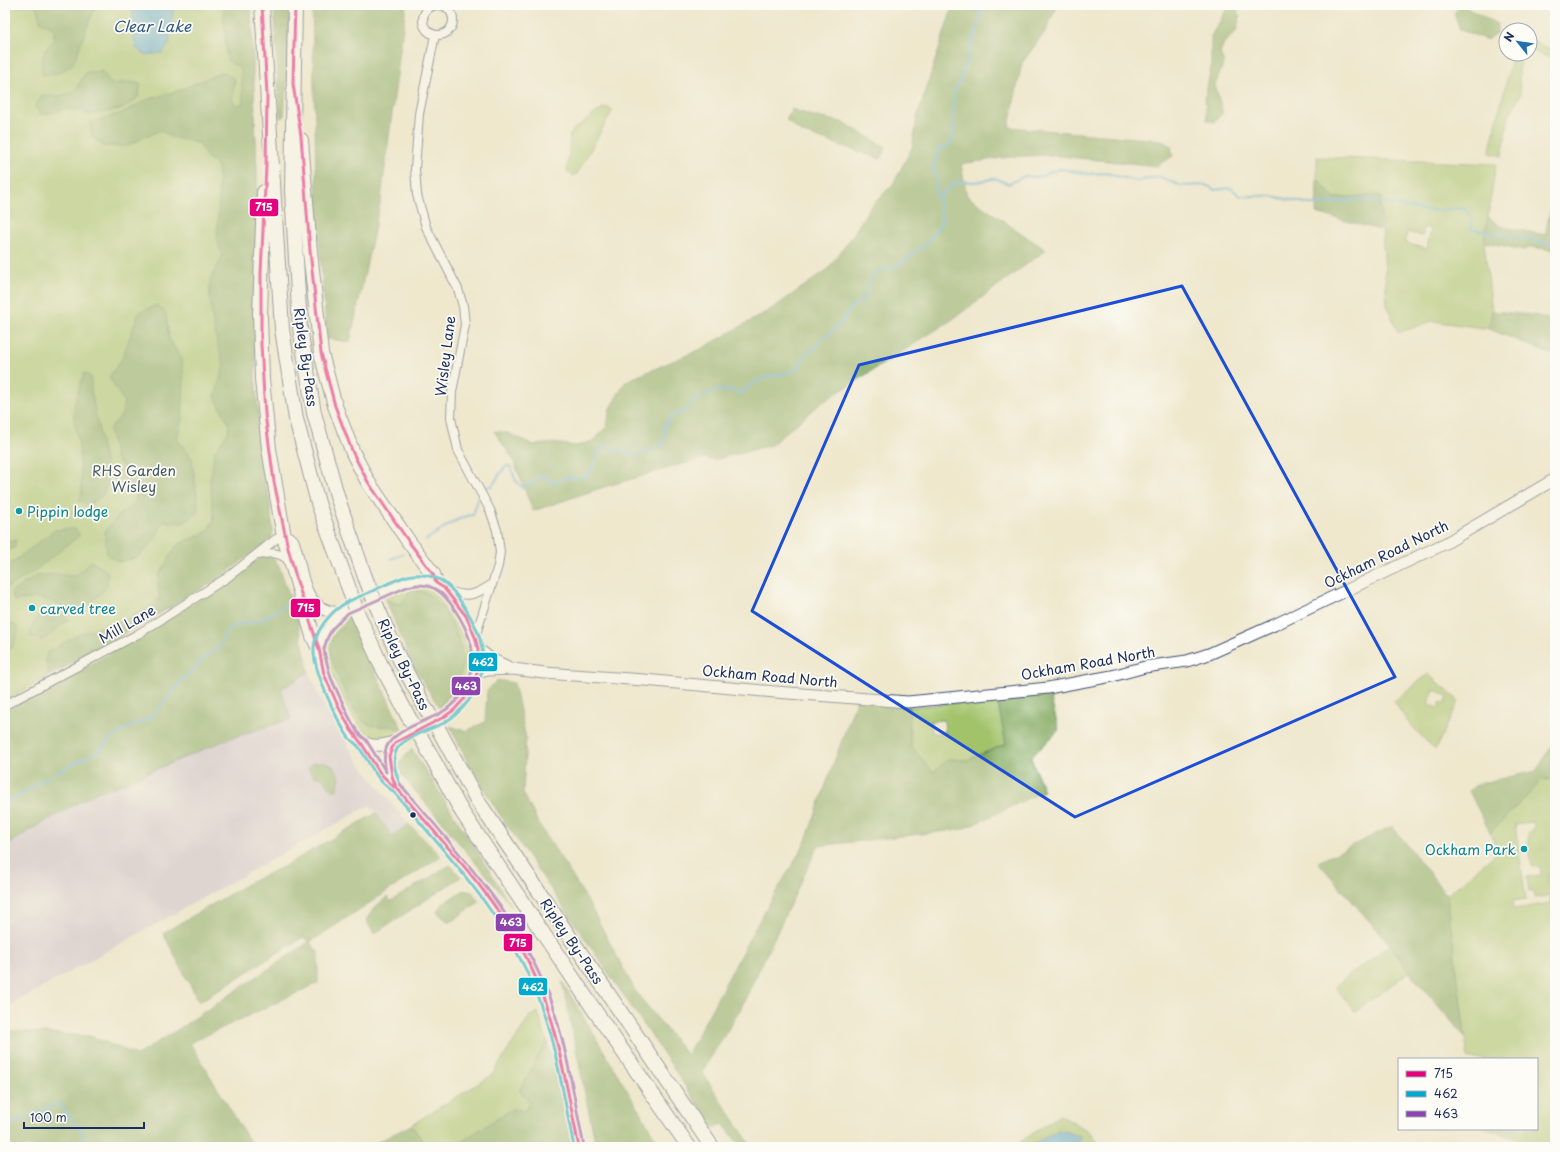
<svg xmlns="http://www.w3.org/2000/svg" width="1560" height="1152" font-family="'Playpen Sans',sans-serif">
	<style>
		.industrial { fill: #cbbfd5 }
		.green { fill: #a3c36b; stroke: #5f7964; fill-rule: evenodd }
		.forest { fill: #82a95f; stroke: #4e6c5e }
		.water { fill: #56a8d1; stroke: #386c98 }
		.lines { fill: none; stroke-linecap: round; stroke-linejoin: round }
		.stream { stroke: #56a8d1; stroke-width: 2.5 }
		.secondary-tunnel { stroke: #c5c3b7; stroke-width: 11; stroke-dasharray: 11 5.5; stroke-linecap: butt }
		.street-casing { stroke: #3b4b6f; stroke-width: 10 }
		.secondary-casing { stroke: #3b4b6f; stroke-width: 13 }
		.highway-casing { stroke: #3b4b6f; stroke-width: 16 }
		.street { stroke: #fff; stroke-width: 8 }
		.secondary { stroke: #fff; stroke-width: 11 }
		.highway { stroke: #fff; stroke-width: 14 }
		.highway-bridge-casing { stroke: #3b4b6f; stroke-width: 16; stroke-linecap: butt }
		.highway-bridge { stroke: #fff; stroke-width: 14 }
		.bus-1-casing { stroke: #fdfcf7; stroke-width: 6 }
		.bus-2-casing { stroke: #fdfcf7; stroke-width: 6 }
		.bus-3-casing { stroke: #fdfcf7; stroke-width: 6 }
		.bus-1 { stroke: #e5007d; stroke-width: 3 }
		.bus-2 { stroke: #00a9ce; stroke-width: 3 }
		.bus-3 { stroke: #8e44ad; stroke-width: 3 }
		.marked { fill: none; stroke: #1d4ed8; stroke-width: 3; stroke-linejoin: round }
		.culture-dot { fill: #0f9aa8; stroke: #fdfcf7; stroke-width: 1.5 }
		.bus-dot { fill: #1b2f5e; stroke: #fdfcf7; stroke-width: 1.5 }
		.labels { text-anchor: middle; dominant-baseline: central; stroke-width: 3.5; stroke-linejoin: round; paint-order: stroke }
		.street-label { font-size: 14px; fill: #1b2f5e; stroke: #fdfcf7 }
		.park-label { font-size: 14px; fill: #445b62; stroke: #fdfcf7 }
		.culture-label { font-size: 14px; fill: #0d838f; stroke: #fdfcf7; text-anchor: start }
		.water-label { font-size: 15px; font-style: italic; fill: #305986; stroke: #fdfcf7 }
		.line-badge { stroke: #fdfcf7; stroke-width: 1.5 }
		.badge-label { font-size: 11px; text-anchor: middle; font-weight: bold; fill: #fff }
	</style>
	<rect width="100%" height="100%" fill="#fdfcf7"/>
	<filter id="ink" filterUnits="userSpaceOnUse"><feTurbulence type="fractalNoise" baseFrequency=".025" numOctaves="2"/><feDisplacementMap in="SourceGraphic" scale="8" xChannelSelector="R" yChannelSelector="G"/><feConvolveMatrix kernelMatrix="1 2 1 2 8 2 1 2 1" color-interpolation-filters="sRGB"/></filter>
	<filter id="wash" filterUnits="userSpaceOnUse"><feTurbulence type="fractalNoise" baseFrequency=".012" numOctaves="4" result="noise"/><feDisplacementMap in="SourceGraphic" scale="16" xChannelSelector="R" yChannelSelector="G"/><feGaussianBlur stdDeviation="0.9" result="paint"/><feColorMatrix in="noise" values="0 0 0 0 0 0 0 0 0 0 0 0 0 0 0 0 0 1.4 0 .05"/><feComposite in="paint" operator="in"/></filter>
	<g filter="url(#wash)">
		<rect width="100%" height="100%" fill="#efe8cd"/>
		<path class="industrial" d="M309,672l12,28 18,31 21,33 49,60 -17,12 -22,-31 -365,203v-161l28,-19 66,-37 15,-4 117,-49 59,-19 -9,-30z"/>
		<path class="green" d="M5,5h246l6,167 -2,203 8,99 6,23 4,35 -102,75 -166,94z
			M1530,40l25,11v9l-23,-9h-2z
			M1513,54h10l-4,12 1,29 -11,21 -7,40 -13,-3z
			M603,108h6l4,2 -36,64 -5,2 -5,-5 3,-37 4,-5z
			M1317,157l179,7 -12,78 8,69 -3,18 -57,-8 -34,12 -11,-28 -7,-109 -46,2 -17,-20zM1424,227l7,2 -4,20 -22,-6 2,-11 15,4z
			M412,584c27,1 28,7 44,28 27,38 23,72 -15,101l-1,-4c4,-9 7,-10 12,-18 20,-27 5,-60 -10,-85l-42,-1 -14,-5 -1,-5z
			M347,613l2,4 -6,11 -5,2 -5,9 -2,16 48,72 9,-1 14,3 2,4c-12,4 -23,8 -35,2 -17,-7 -49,-79 -43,-96 4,-11 12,-19 21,-26z
			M1428,674l31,27 -24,49 -29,-30 -12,-19zM1434,690l14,6 -3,7 -4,-1 -3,6 -10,-4z
			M997,699l9,45 -39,16 -20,-1 -13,14 -23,-27 -2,-39zM944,720l1,13h-13l-1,-12z
			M1555,779v94l-7,1 3,21 -16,3 -1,-6h-5l-2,-15 14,-2 -1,-9 -8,1 -5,-35 7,-2 -1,-8 -18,2 11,75 -13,2 1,8 37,-6 -1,-6h5v249l-19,1 -33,-13 -17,-5h51v-70h-69l-21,-164 53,-45 -10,-17 52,-53z
			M1390,945l19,27 -54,40 -20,-26z
			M538,1012l9,29 -27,50 7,7 3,6 -6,7 -12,-2 -58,38h-27l-16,-22 81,-50 38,-59z
			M1060,1115l30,17 11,15h-24l3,-11 -21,-6 -31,17h-15z"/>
		<path class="forest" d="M35,5h64l-6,7 -20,52 -14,9 -11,2 -6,-1c-1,-16 1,-24 12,-34v-11l-14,-8 -2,-10z
			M223,5h28l8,229 -4,141 8,99 6,23 4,35 -2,7 -53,40 -169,97 -4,-18 3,-6 33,-19 49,-15 30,-18 -2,-15 1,-10 18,-30 30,-13 7,-13 -4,-37 5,-31 13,-18 1,-9 -14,-27 9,-33c-7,-14 -18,-70 -13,-85 2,-7 8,-15 11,-22l-5,-19 2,-39 -1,-33 -12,-10 -7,-13 -28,-6 -11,-7 -33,16h-24l-11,-10 -2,-13 32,-10 27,-14 29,-8 44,-19 13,7 -3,21 4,5 7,-1 -2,-35 -14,-9z
			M274,5h16l-1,33 -5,79 -4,1z
			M312,5h94l-25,194 -31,143 -23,-3 -10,-127z
			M953,5h105l-13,27 -23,31 -13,64 152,13 10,6 2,10 -16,10 -109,-11 -38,2 -49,7 6,32 79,54 -93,69 -133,85 -49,41 -57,15 -10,-2 -100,29 -71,24 -20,-52 -19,-28 14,2 26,12 20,-2 22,3 16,-5 15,-15 3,-18 16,-27 77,-33 70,-40 54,-38 24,-32 19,-31 23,-23 19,-36 5,-31z
			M1229,5h12l-4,7 3,4 -4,16 -12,11 -4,10 4,10 -9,22 8,28 -9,9 -7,-2 -2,-23 6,-30v-31z
			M1461,5l36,19v8l-9,8 -28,-10 -6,-17z
			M102,71l9,13 18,-2 12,2 -3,13 -14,11 -35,7 -9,-5 -14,-1 -24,6 -7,-8 7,-12 14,2 19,-6 11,-19z
			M792,109l21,7 29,6 44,25 -5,12 -80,-27 -15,-12z
			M1317,178l17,20 46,-3v35l-64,-17z
			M1555,187v63l-24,-3 -7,3 -40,-8 4,-25 12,9 45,9z
			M157,305l9,8 3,26 13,20 2,25 -2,34 -5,21 15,19 6,48 -1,7 -14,10 -20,-2 -8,20 -19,17 -18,4 -11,-8 -2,-23 15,-17 15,-11 2,-13 -18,-11 4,-12 -7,-9 -7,-29 13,-14 2,-14 -15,-24 13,-18 17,-47z
			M1492,311l42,4 21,6v33l-10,-2 -56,-23z
			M84,373l7,4v13l18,92 -7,14 -14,9 -9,-4 3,-7 -3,-49 -5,-26v-14z
			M75,529l5,6 -47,37 -28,17v-21l50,-38z
			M16,540l-2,8 -9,3v-8z
			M262,557h11l6,9 17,48 13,58 -28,17 10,30 -60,19 -117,49 -15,4 -66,37 -28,19v-136c88,-48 177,-95 257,-154z
			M91,561l17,11 -1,15 -24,23 -6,2 -29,-12 -12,-2 -22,3 -3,-9 26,-16 17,-2 22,2z
			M411,590c5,0 10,1 15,3 19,10 40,54 36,76 -2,7 -5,17 -10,22 -5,7 -9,10 -12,18l-26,-42 -17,-39 -11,-28 14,5z
			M49,610l15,4 5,5 -23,19 -6,2 -10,-4c1,-12 7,-21 19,-26z
			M349,617l53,112c-5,-1 -10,-3 -15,-3 -9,0 -17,1 -24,-5 -10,-8 -31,-54 -32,-67 -1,-11 2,-22 12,-26z
			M5,621l12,5 1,6 -6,16 -7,1z
			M497,680l17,3 12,55 -3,55 16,31 47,74 50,94 51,63 69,-129 49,-83 52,-145 51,4 3,44 23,27 13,-14 20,1 39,-16 -10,-51 52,-5 11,42 -28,28 13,33 -80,38 -146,17 -78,164 -38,62 50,75h-11l-18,-23 -10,4 -45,-68 -170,-248 -28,-45 -20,-41 16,5 19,-9 2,-31z
			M1555,739v40l-13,1 -52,53 -21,-42 8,-7 59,-13z
			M412,749l99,156 -110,-131 -2,-12z
			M324,762l9,4 7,11 -3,13h-5l-10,-12 -7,-1 -7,-8 4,-6z
			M376,813l16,23 17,-12 32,32 -131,86 8,10v31l-128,60 63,104h-248v-117l85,6 47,19 43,-27 129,-86 -6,-5 -104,65 -36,-69 91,-53 29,-13z
			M1392,826l55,69 18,142 -56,-65 -19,-27 -72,-83z
			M450,865l11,12 -87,57 -8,-14 8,-12 13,-11 4,4z
			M463,890l9,2 7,10 -30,21 -12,-11 4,-7z
			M562,981l99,166h-65z
			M547,1041l27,106h-120l58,-38 12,2 6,-7 -3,-6 -8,-7z
			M411,1125l16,22h-60h1z"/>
		<path class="water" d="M133,5h41l-5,40 -7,8 -17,2 -9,-7 -4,-24z
			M1059,1130l21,6 -3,11h-49z"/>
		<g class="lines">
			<path class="stream" d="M938,198l18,-16c8,-1 17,1 25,-1 14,-2 13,-5 27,3l17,-8 15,1 10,-5 11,-3 27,5 19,-1 9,3 21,5 22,-4 23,9 24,-1 9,5 16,-2 9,8h31l44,9 47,-6 66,12 36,-3 8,9 -1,12 84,16
				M482,489l1,-1 9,-2c5,-7 8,-14 14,-20h4l6,15 7,7 11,-6 5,-6 8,1 6,7 11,-6h19l7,-6 9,-22 7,-4 33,10 22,-10 4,-6 -1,-12 7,-12 16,-6 7,-10 21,-9 13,-1 13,3 8,-7 14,-8 34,-8 6,-13 39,-35 10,-16 13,-6 4,-18 6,-9 9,-4 10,-1 33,-24 3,-6 8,-10 4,-7 -4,-23 -3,-5c2,-10 3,-16 -3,-25l4,-6 2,-13c10,-4 11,1 15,-12l1,-44 7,-15 18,-55 1,-18
				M426,540c14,-9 30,-23 47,-25l6,-19
				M391,559l12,-5
				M55,773l42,-21 11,-11 23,-15 21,-9 28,-35 27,-26 11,-7 11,-21 21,-7h10l30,-19
				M5,804l44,-27
				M5,1127l54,-24 34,44"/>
		</g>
	</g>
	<g filter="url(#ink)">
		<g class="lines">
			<path class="secondary-tunnel" d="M347,608l32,-14"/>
			<g class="street-casing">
				<path id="street" d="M423 20a15 15 0 1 1 30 0a15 15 0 1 1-30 0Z
					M435,35l-16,79 -4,55 2,26 9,32 32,62 5,17 2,19 -13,67 -1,26 7,32 32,60 7,20 3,22 -2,14 -23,71
					M258,555c13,-3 22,-3 31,6
					M447,590c19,8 28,6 45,-6
					M5,705l133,-71 90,-57 48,-38 8,-2"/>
			</g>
			<g class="secondary-casing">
				<path id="secondary" d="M284,537l6,1 3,3c11,29 6,69 46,72
					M382,593c13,-6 26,-15 41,-14 14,0 23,11 31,21 33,40 34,86 -10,117
					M345,609c-12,9 -25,25 -26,41 -1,15 29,84 42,91 15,9 32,2 46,-5
					M478,649l13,10 17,8
					M477,673l11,-3 25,-1 32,4 99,7 131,12 133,10 140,-14 64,-12 33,-9 42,-6 22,-7 65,-29 172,-82 109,-64
					M361,742c9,16 18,35 35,45 46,56 101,110 133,176 11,24 21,49 27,74 10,36 15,74 23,110
					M396,787c-6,-16 -10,-29 0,-45"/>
			</g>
			<g class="highway-casing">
				<path id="highway" d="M262,5l20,324 14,90 22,84 30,83
					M295,5l-3,186 8,137 14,85 24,86 27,78
					M301,140l9,111 11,102 14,53 18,47 15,29 41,60 24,32 3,9
					M264,192l-4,123 2,64 7,70 15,88 29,99 6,13
					M375,602l24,56 27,51
					M357,612l24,53 27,51
					M440,732l37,68 235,347
					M423,741l39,71 131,196 96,139"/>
			</g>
			<use href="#street" class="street"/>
			<use href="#secondary" class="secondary"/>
			<use href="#highway" class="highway"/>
			<g class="highway-bridge-casing">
				<path id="highway-bridge" d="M365,577l10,25
					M348,586l9,26
					M426,709l14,23
					M408,716l15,25"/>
			</g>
			<use href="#highway-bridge" class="highway-bridge"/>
			<g class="bus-1-casing">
				<path id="bus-1" d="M262,5l5,90 -1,71 -5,107v71l4,70 9,68 14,66 9,33 22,68 5,25 14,32 13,24 11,14 18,29 14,14
					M295,5l-2,79 8,52 9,115 11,102 14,53 18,47 15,29 41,60 24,32 3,9 8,5 22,28 9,21 3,12 -1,24 -5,13 -8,13 -10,11 -10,7 -48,25 -4,6 -3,8 3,20 4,11c47,56 101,110 133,176 28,58 37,122 50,184"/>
			</g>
			<g class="bus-2-casing">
				<path id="bus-2" d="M400,784c-4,-10 -9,-24 -3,-35 7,-12 35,-20 47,-26 13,-8 24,-19 31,-33 19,-36 1,-69 -22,-99 -11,-14 -29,-19 -46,-15 -13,4 -26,11 -39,17 -9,4 -19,7 -27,13 -13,9 -26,26 -27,42 -2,20 23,73 35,90 3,3 6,5 9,8 12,16 17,34 35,45 56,66 117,129 147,212 17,46 24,96 34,144"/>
			</g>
			<g class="bus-3-casing">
				<path id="bus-3" d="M417,585c17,-1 27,9 36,22 17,25 27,51 13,79 -6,12 -16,22 -27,28 -15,8 -40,15 -50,29 -6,8 -5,20 -3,29l-20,-32 -8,-7 -9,-16 -18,-39 -6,-22 -1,-7 3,-10 5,-10 16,-16 59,-26z
					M400,784c60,71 122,134 153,224 15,44 21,92 31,138"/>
			</g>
			<use href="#bus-1" class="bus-1"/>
			<use href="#bus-2" class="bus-2"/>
			<use href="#bus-3" class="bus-3"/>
		</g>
	</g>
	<path d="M0 0H1560V1152H0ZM1182,286l213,391 -320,140 -323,-206 107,-246z" fill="#efe8cd" fill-opacity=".55" fill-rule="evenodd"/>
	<path class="marked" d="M1182,286l213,391 -320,140 -323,-206 107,-246z"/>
	<g class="culture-dot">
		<circle cx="19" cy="511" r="4"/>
		<circle cx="32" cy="608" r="4"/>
		<circle cx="1524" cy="849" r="4"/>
	</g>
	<circle class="bus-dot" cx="413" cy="815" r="3.5"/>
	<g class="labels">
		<g class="street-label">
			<text transform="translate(445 356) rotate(-83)">Wisley Lane</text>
			<text transform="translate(306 357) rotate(82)">Ripley By-Pass</text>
			<text transform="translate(1386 554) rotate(-26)">Ockham Road North</text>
			<text transform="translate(127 624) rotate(-30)">Mill Lane</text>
			<text transform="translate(1088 663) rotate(-10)">Ockham Road North</text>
			<text transform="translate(404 664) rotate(64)">Ripley By-Pass</text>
			<text transform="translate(770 676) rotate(5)">Ockham Road North</text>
			<text transform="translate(572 941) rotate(56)">Ripley By-Pass</text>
		</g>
		<g class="park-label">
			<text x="134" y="470">RHS Garden<tspan x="134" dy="16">Wisley</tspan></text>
		</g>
		<g class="culture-label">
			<text x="27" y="511">Pippin lodge</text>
			<text x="40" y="608">carved tree</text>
			<text x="1516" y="849" text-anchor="end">Ockham Park</text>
		</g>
		<g class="water-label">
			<text x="152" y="25">Clear Lake</text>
		</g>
	</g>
	<g class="line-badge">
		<rect x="249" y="198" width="30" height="19" rx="4" fill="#e5007d"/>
		<rect x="290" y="598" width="31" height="20" rx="4" fill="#e5007d"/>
		<rect x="468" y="652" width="30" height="20" rx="4" fill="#00a9ce"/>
		<rect x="451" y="676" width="30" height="20" rx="4" fill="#8e44ad"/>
		<rect x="495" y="913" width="31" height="19" rx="4" fill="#8e44ad"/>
		<rect x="503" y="933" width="30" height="19" rx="4" fill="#e5007d"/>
		<rect x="518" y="977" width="30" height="19" rx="4" fill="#00a9ce"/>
	</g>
	<g class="badge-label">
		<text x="264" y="211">715</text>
		<text x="306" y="612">715</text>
		<text x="483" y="666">462</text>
		<text x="466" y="690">463</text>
		<text x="511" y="926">463</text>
		<text x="518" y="947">715</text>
		<text x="533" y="991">462</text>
	</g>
	<rect width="1560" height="1152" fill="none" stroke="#fdfcf7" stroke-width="20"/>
	<rect x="1398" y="1058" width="140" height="72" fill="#fdfcf7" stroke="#a3aaba"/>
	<rect x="1406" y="1071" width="20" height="6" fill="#e5007d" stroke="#a3aaba"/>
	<text x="1434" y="1078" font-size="12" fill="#1b2f5e">715</text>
	<rect x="1406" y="1091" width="20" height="6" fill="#00a9ce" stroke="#a3aaba"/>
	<text x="1434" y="1098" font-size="12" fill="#1b2f5e">462</text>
	<rect x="1406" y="1111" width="20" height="6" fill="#8e44ad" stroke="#a3aaba"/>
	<text x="1434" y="1118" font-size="12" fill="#1b2f5e">463</text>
	<g transform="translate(1518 42) rotate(300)"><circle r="19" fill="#fdfcf7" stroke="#a3aaba"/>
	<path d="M0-3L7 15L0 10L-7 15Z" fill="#1f6fb2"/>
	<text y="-6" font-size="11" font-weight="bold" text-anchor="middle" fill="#1b2f5e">N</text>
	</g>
	<path d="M24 1122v6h120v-6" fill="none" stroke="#1b2f5e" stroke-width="2"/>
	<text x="30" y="1122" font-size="12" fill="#1b2f5e" stroke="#fdfcf7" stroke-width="3" paint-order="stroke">100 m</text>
</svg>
